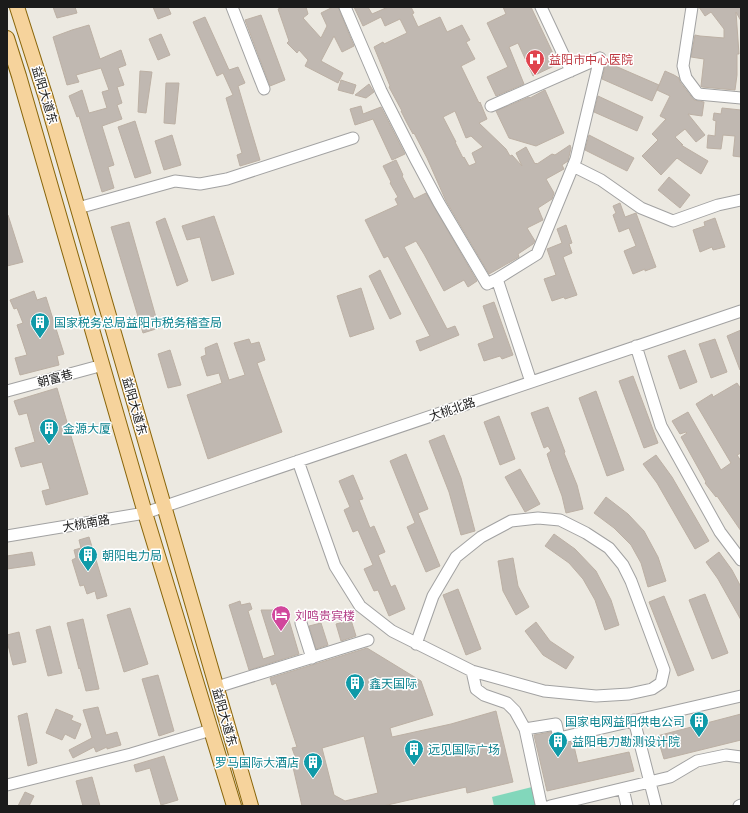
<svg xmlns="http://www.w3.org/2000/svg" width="748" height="813" font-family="'PT Sans','Noto Sans SC',sans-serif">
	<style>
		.pitch { fill: #82d7bb }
		.building { fill: #c0b8b1; stroke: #bcb0a4; fill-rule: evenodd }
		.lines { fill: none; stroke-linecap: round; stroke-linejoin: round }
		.minor-casing { stroke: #a2a2a2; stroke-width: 13 }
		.major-casing { stroke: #896509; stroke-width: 16 }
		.minor { stroke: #fff; stroke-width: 11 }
		.major { stroke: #f6d39c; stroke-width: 14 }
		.labels { text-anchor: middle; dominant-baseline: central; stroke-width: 3; stroke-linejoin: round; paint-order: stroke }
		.health-label { font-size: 12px; fill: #be3a42; stroke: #fff; text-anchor: start }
		.street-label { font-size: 12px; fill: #1b1b1b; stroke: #fff }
		.culture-label { font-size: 12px; fill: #0d838f; stroke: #fff; text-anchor: start }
		.hotel-label { font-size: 12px; fill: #b23c85; stroke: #fff; text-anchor: start }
	</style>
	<rect width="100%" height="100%" fill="#ece9e1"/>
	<path class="pitch" d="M532,787l4,19h-42l-2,-9z"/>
	<path class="building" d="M53,7h22l2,6 -20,5z
		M153,7h15l3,7 -13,5z
		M284,7h22l2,7 -5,4 18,20 6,-12 -6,-13 12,-6h5l16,39 -12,6 -8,-16 -13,25 22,12 -5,10 -33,-17 3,-6 -9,-10 -2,3 -10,-10 2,-2 -11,-32z
		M354,7h14l4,7 16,-7h23l3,6 -2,1 6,13 22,-10 7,15 15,-7 8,15 -4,2 9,17 -14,7 18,37 1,-1 7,17 -8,4 27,26 4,7 2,-1 10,11 -6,-13 10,-6 9,17 1,-1 1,1 15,-10 3,1 15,-10 1,3 -3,13 -6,4 2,4 -18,10 8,14 -2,6 -14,9 5,12 -16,8 8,13 -2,3 -15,10 1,3 -30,17 -43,-73 -19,-43 -13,-25 -1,1 -6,-11 -6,-12h1l-13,-24 1,-1 -16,-39 9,-5 1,2 23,-11 -7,-14 -15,7 -4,-9 -18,9zM455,111l11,27 5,-2 12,11 -11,6 4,10 -7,3 -5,-9 -1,1 -8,-16h1l-13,-25z
		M503,7h28l27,57 -25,12 -15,-33 -9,4 15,37 -28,12 -9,-19 21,-10 -21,-44 19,-9z
		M699,7h42v14l-5,-9 3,42h-2v21l-2,15 -33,-3 -1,-1 3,-27 -13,-2 4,-22 5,1 24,2v-9l-13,-17 -6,4z
		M261,15l24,65 -15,6 -25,-66z
		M205,17l24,53 9,-3 7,16 -7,3 22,74 -20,6 -3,-11 5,-2 -16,-55 7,-3 -10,-22 -6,3 -24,-54z
		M89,25l11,34 21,-9 5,15 -8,3 6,17 -7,2 5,16 -5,2 5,14 -20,7 12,39 -6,2 6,21 -12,4 -23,-76 -2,1 -8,-21 13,-6 7,23 18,-5 -5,-16 7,-2 -8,-22 -25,7 3,7 -12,3 -14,-48 19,-7z
		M161,34l9,21 -12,5 -9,-21z
		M606,62l53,23 -7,16 -50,-22z
		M140,71l12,1 -6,41 -8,-1z
		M665,71l9,4 5,3 1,4 14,18 10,2 -2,14 -14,-2 17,21 -9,7 -11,-13 -10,8 8,8h-2l27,16 -7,13 -17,-11 -7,-5 -16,17 -19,-19 16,-16 -6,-6 14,-15 -6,-3 10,-20 -13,-6z
		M341,80l15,5 -3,9 -15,-4z
		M166,83h13l-4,41 -11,-1z
		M369,84l5,8 -8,6 -11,-3z
		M545,90l19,43 -28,13 -27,-8 -13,-27 33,-14 1,1z
		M598,96l45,21 -6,14 -43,-19z
		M361,106l2,8 18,-7 24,47 -13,6 -19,-41 -18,6 -5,-16z
		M722,108l19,2v47l-8,-1 2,-20 -12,-1 -2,14 -14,-1 1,-13 7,1 1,-15 -3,-1 1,-7 7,1z
		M135,121l16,52 -16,5 -17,-51z
		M172,135l9,30 -17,5 -9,-29z
		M589,135l45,23 -7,13 -42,-21z
		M396,160l7,15 -1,1 12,23 12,-6 51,88 -9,6 -4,-7 -20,11 -20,-37 -8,-13 -12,6 43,82 8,-3 4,9 -39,16 -4,-10 14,-5 -42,-80 -4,2 -19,-38 33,-15 -3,-6 3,-2 -8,-14 1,-1 -8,-16z
		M669,177l21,18 -10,13 -22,-18z
		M620,203l5,14 11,-4 20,54 -11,4v-2l-12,5 -9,-23 12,-5 -7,-18 -10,4 -6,-17 3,-2 -3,-7z
		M7,215h1l15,47 -16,4z
		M214,216l20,58 -22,7 -12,-44 -13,3 -5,-14z
		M165,218l23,63 -11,5 -21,-64z
		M715,218l10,29 -12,3 -1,-3 -12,5 -7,-22 12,-4 -1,-4z
		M129,222l30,106 -16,5 -32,-106z
		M566,225l6,18 -3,1 3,9 -9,4 14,38 -12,4 -1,-2 -12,4 -8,-22 12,-4 -9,-26 15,-6 -5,-14z
		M380,270l21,44 -11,5 -21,-43z
		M361,288l13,41 -24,8 -13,-41z
		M34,291l3,9 9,-3 18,57 -7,2 2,9 -39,10 -5,-17 12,-3 -10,-30 6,-2 -6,-15 -3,1 -4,-9z
		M494,302l19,53 -11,4 -2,-3 -16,5 -6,-17 16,-6 -11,-32z
		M741,330v40h-1l-13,-34z
		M249,339l2,5 8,-2 6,18 -8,3 25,69 -74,27 -21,-64 35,-12 -3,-10 -12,3 -6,-19 5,-2 -1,-7 12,-5 12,37 16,-5 -11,-32z
		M715,339l12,33 -16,6 -12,-34z
		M170,350l11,35 -13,3 -10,-34z
		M685,350l12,32 -17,7 -12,-33z
		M633,376l25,67 -14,5 -25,-67z
		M737,383l4,6v64l-4,2 4,6v70l-24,-35 -1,1 -11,-14 1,-1 -25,-45 6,-4 -1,-1 -6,2 -8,-13 16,-9 33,58 10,-7 -35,-59 16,-10 1,3z
		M57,388l31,106 -42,11 -4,-14 8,-2 -8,-27 -21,5 -6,-19 20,-6 -8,-29 -8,2 -5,-14z
		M596,391l28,79 -17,6 -28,-78z
		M548,407l17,45 -1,1 13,32 6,24 -17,4 -4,-17 -10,-27 -5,-15 4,-3 -3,-5 -4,2 -13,-35z
		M499,416l16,43 -15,6 -16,-43z
		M444,435l17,43 14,53 -14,4 -12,-43 -20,-51z
		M406,454l22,55 -10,4 22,53 -14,6 -19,-45 8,-4 -25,-62z
		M656,455l16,22 37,64 -14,8 -38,-66 -14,-19z
		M520,469l20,35 -15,8 -20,-35z
		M353,475l10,24 -4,1 11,28 4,-2 11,26 -7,3 13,32 4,-2 10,24 -16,7 -11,-26 -4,1 -10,-22 9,-4 -15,-35 -5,2 -9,-22 6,-3 -11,-26z
		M606,497l22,17 16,17 14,26 8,24 -18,6 -7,-24 -10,-18 -17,-17 -20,-15z
		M554,534l21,15 21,22 15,29 8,25 -14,5 -10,-30 -12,-21 -14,-16 -24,-17z
		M89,537l18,59 -10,3 -2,-8 -8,3 -3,-9 -4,1 -8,-26 4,-2 -2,-8 7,-2 -2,-8z
		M32,552l3,13 -28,4v-13z
		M719,552l13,18 9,17v33l-23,-41 -12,-17z
		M513,558l5,28 11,21 -13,8 -13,-24 -5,-30z
		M458,589l23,60 -15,6 -23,-60z
		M705,594l23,59 -16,6 -23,-59z
		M664,596l30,74 -16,6 -29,-74z
		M240,601l1,4 9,-2 2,6 -4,2 15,48 12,-4 -14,-45h25l13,44 -50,16 -20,-65z
		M130,608l18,56 -24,8 -17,-57z
		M83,619l16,70 -13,2 -6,-23 -1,1 -12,-46z
		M351,620l5,16 -15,5 -5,-17z
		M536,622l14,19 24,16 -8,12 -23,-14 -18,-24z
		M321,623l7,22 -12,4 -7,-23z
		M50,626l12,47 -14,3 -12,-46z
		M19,632l7,30 -13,3 -6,-24v-6z
		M367,648l54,33 12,34 -43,13 2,9 59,-13 45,-13 17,71 -46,11 -1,-6 -83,19h-81l-10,-43 5,-1 -5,-14 5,-1 -21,-64 -4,2 -2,-7zM364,736l14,57 -33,8 -11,-6 -12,-47z
		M158,675l16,56 -15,5 -17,-57z
		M98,707l8,28 11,-3 4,13 -14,4v-2l-11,5 -2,-5 -21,11 -4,-8 23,-12 -9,-28z
		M56,709l17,7 -2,4 10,4 -6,15 -10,-5 -3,6 -16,-7z
		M27,713l10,50 -9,3 -10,-50z
		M741,714v26l-77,19 -7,-23z
		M551,732l1,8 5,5h4l12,-3 5,21 51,-11 5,19 -87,20 -13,-56z
		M164,756l14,44 -17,5 -11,-37 -14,4 -2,-7z
		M92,777l8,29h-17l-7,-25z
		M25,792l9,4 -5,10h-11z"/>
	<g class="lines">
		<g class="minor-casing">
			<path id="minor" d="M232,7l32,82
				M345,7l36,84 34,67 24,45 48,81 10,-5
				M541,7l30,64
				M692,7l-9,59 3,12 12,16 43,4
				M491,106l109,-48
				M573,166l28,14 40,28 32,13 45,-16 23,-5
				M78,208l97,-27 25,3 27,-5 126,-41
				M636,346l25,80 59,106 21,28
				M531,382l-34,-103 40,-25 39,-95 24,-101
				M7,391l96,-26
				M298,461l37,105 25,40 32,25 80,40 72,20 52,5 33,-2 23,-5 9,-6 3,-13 -33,-89 -8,-16 -14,-17 -23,-15 -26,-13 -22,-2 -27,3 -30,16 -25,20 -23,39 -17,48
				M7,536l138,-23 596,-202
				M301,623l11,35
				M472,671l4,18 8,6 23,8 8,8 10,18
				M217,687l151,-47
				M634,720l22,86
				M7,785l124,-31 80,-24
				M623,789l4,17
				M543,806l-2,-2 -16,-75 31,-5 3,14 182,-42
				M550,806l120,-29 27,-16 29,-6 15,2
				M739,806l2,-1"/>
		</g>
		<g class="major-casing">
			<path id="major" d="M17,7l29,91 118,408 87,300
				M7,38l12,38 126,437 89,293"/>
		</g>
		<use href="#minor" class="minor"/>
		<use href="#major" class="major"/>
	</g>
	<defs>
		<g id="hospital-pin" transform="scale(1)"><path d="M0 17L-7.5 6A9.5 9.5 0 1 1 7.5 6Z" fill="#e0444e" stroke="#fff"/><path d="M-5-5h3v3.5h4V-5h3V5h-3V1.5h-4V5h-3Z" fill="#fff"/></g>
		<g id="building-pin" transform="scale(1)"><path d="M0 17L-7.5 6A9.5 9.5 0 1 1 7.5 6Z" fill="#0f9aa8" stroke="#fff"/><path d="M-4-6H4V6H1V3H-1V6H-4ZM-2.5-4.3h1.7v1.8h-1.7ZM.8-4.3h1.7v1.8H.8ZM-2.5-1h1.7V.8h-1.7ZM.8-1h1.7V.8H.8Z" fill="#fff"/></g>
		<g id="hotel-pin" transform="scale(1)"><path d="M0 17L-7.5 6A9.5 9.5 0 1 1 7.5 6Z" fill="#d1479c" stroke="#fff"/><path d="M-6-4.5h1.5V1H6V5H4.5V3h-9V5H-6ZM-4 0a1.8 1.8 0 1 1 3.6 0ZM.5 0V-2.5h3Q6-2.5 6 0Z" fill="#fff"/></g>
	</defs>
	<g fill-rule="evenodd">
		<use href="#hospital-pin" x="535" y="59"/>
		<use href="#building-pin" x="40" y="322"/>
		<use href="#building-pin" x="49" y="428"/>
		<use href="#building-pin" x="88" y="555"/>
		<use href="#hotel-pin" x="281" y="615"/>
		<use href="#building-pin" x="355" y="683"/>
		<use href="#building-pin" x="699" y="721"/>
		<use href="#building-pin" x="558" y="741"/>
		<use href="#building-pin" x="414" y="749"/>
		<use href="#building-pin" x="313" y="762"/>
	</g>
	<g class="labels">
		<g class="health-label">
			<text x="549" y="59">益阳市中心医院</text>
		</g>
		<g class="street-label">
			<text transform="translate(45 95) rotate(73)">益阳大道东</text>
			<text transform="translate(55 378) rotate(-15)">朝富巷</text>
			<text transform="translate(135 406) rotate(74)">益阳大道东</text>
			<text transform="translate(452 409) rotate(-19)">大桃北路</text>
			<text transform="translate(86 523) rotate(-10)">大桃南路</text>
			<text transform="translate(225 717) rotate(74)">益阳大道东</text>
		</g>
		<g class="culture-label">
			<text x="54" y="322">国家税务总局益阳市税务稽查局</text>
			<text x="63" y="428">金源大厦</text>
			<text x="102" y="555">朝阳电力局</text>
			<text x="369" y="683">鑫天国际</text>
			<text x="685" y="721" text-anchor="end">国家电网益阳供电公司</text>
			<text x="572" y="741">益阳电力勘测设计院</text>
			<text x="428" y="749">远见国际广场</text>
			<text x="299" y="762" text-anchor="end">罗马国际大酒店</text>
		</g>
		<g class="hotel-label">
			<text x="295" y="615">刘鸣贵宾楼</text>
		</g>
	</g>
	<rect width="748" height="813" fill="none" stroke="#1b1b1b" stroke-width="16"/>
</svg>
